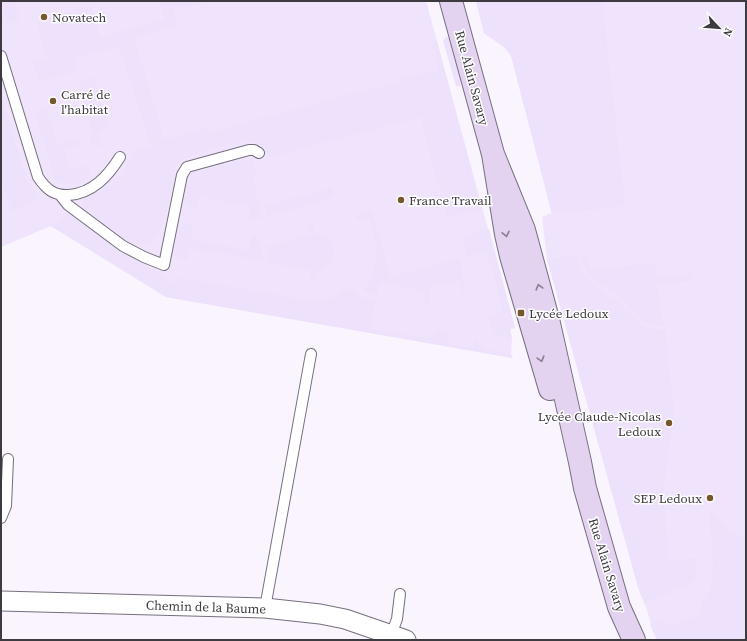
<svg xmlns="http://www.w3.org/2000/svg" width="747" height="641" font-family="'Source Serif 4',serif">
	<style>
		.built { fill: #efe4fb }
		.green { fill: #ede1fb }
		.lines { fill: none; stroke-linecap: round; stroke-linejoin: round }
		.lane-casing { stroke: #756f7d; stroke-width: 12 }
		.street-casing { stroke: #756f7d; stroke-width: 21 }
		.secondary-casing { stroke: #756f7d; stroke-width: 24 }
		.lane { stroke: #fff; stroke-width: 10 }
		.street { stroke: #fff; stroke-width: 19 }
		.secondary { stroke: #e3d3f1; stroke-width: 22 }
		.oneway { stroke: #887f90 }
		.poi-dot { fill: #75592c; stroke: #fff; stroke-width: 1.5 }
		.labels { text-anchor: middle; dominant-baseline: central; stroke-width: 3; stroke-linejoin: round; paint-order: stroke }
		.poi-label { font-size: 13px; fill: #3d3a40; stroke: #fff; text-anchor: start }
		.street-label { font-size: 13px; fill: #3d3a40; stroke: #fff }
	</style>
	<rect width="100%" height="100%" fill="#f9f4fe"/>
	<path class="built" d="M1,1h425l89,327 -6,1 3,9 -1,17 2,3 -347,-61 -115,-71 -50,21z
		M476,1h270v639h-89l-6,-15 -4,-15 -9,-23 -91,-328 -5,-42 10,-4 -41,-157 -7,-9 -20,-14z"/>
	<path class="green" d="M1,1h13l5,19 -11,3z
		M163,1h46l-36,9 4,15 -43,12 30,103 42,-12 2,5 166,-45 1,2 22,-7 5,-5 21,-5 16,-2 -6,-29 4,-1 44,168 -34,9 -26,-101 -152,40 -6,-12 -8,-3 -11,-1c-13,4 -55,13 -64,20 -5,5 -6,13 -7,20 -5,19 -7,61 -32,63 -7,1 -14,0 -20,-5 -10,-7 -23,-14 -32,-23 -2,-3 -4,-7 -6,-11l2,-6c15,-6 29,-12 38,-26 4,-6 5,-14 9,-20l19,-7 -32,-100 -44,12 3,12 -38,12 -7,-19 14,-4 -10,-37 54,-17 9,32 65,-18 -5,-17z
		M476,1h126l23,205 -73,8 -41,-159 -7,-8 -20,-14z
		M446,37h4l1,2 10,39 -1,9 -4,-1 -13,-45z
		M94,78l15,50 -12,4 4,14 -5,1 -4,-2 -2,-9 3,-2 -15,-52z
		M1,94l24,84 7,12 8,7 -28,14 -11,-30z
		M46,108l11,37 22,-6 2,5 -17,5 6,21c7,-2 15,-7 20,-1v6c-9,10 -23,11 -35,5l-20,-69z
		M249,159h3l4,16 -4,1 10,42 -13,1 1,-13 -50,-9 -3,11 -11,-2 -1,-3 6,-27 2,-3z
		M332,188l3,9 -67,19 -3,-10z
		M372,211l18,66 69,-18 6,29 -2,5 -4,-12 -30,5 1,15 -4,3 -3,-1 1,-12 -45,-9 -3,14 -12,-5c15,-26 14,-44 6,-73l-12,3 -2,-5z
		M69,213l104,70 7,-5 131,23 16,-2 10,-3 12,-8 11,9 15,3 -5,29 64,10 2,-8 12,2 -1,11 26,5 2,-9 9,9 27,6 2,3 -347,-61 -115,-71z
		M310,222l3,1 1,11c26,4 26,28 2,37v10l-2,2 -4,-1 1,-11 -44,-9 1,-8 -1,-7 44,-13 -3,-10z
		M185,224l7,1 1,2 -2,12 57,12 4,-14 4,-1 6,18 -1,6 -72,-12 -2,12 -11,-4c-3,-7 1,-28 9,-32z
		M489,229l26,99 -5,1 2,9c-16,-3 -19,-5 -24,-21l2,-2 13,-4 -16,-59 -20,5 -6,-20z
		M588,255l2,15 65,-7 2,14 33,-3 1,7 -34,3 6,42c-23,0 -30,-15 -44,-29 -16,-15 -34,-15 -39,-41z
		M577,256c2,7 4,14 8,20 8,10 20,15 29,23 16,13 27,33 51,31l9,80 -11,86 6,65 27,-3v19l-4,6 -48,20 -6,-16 -91,-328z
		M714,511l14,20 6,4h12v105h-89l-7,-15 9,-4 14,5 27,-11c1,-4 0,-9 2,-12 2,-6 7,-10 9,-16 5,-21 0,-53 -2,-74z"/>
	<g class="lines">
		<g class="lane-casing">
			<path id="lane" d="M1,56l37,121c8,12 16,19 31,18 24,-2 39,-19 51,-38
				M60,195l8,10 55,41 21,11 20,8 18,-90 5,-8 62,-17h5l5,3
				M1,518l5,-12 2,-47
				M265,608l46,-254
				M391,635l6,-16 3,-25"/>
		</g>
		<g class="street-casing">
			<path id="street" d="M1,601l264,7 55,6 25,5 61,21"/>
		</g>
		<g class="secondary-casing">
			<path id="secondary" d="M451,1l42,153 13,80 5,22 39,133
				M493,154l31,76 24,89 32,143 5,26 34,119 15,33"/>
		</g>
		<use href="#lane" class="lane"/>
		<use href="#street" class="street"/>
		<use href="#secondary" class="secondary"/>
	</g>
	<defs><path id="oneway-chevron" d="M-2-3.5L2.5 0L-2 3.5" fill="none" stroke-width="1.6" stroke-linecap="round" stroke-linejoin="round"/></defs>
	<g class="oneway">
		<use href="#oneway-chevron" transform="translate(506 234) rotate(78)"/>
		<use href="#oneway-chevron" transform="translate(539 287) rotate(-105)"/>
		<use href="#oneway-chevron" transform="translate(541 359) rotate(74)"/>
	</g>
	<g class="poi-dot">
		<circle cx="44" cy="17" r="4"/>
		<circle cx="53" cy="101" r="4"/>
		<circle cx="401" cy="200" r="4"/>
		<rect x="517" y="309" width="8" height="8" rx="2"/>
		<circle cx="669" cy="423" r="4"/>
		<circle cx="710" cy="498" r="4"/>
	</g>
	<g class="labels">
		<g class="poi-label">
			<text x="52" y="17">Novatech</text>
			<text x="61" y="94">Carré de<tspan x="61" dy="15">l'habitat</tspan></text>
			<text x="409" y="200">France Travail</text>
			<text x="529" y="313">Lycée Ledoux</text>
			<text x="661" y="416" text-anchor="end">Lycée Claude-Nicolas<tspan x="661" dy="15">Ledoux</tspan></text>
			<text x="702" y="498" text-anchor="end">SEP Ledoux</text>
		</g>
		<g class="street-label">
			<text transform="translate(472 78) rotate(75)">Rue Alain Savary</text>
			<text transform="translate(607 565) rotate(73)">Rue Alain Savary</text>
			<text transform="translate(206 607) rotate(2)">Chemin de la Baume</text>
		</g>
	</g>
	<rect width="747" height="641" fill="none" stroke="#3d3a40" stroke-width="4"/>
	<g transform="translate(719 28) rotate(116)" stroke="#ffffff" stroke-width="3" paint-order="stroke">
	<path d="M0-3L7 15L0 10L-7 15Z" fill="#3d3a40"/>
	<text y="-6" font-size="11" font-weight="bold" text-anchor="middle" fill="#3d3a40">N</text>
	</g>
</svg>
